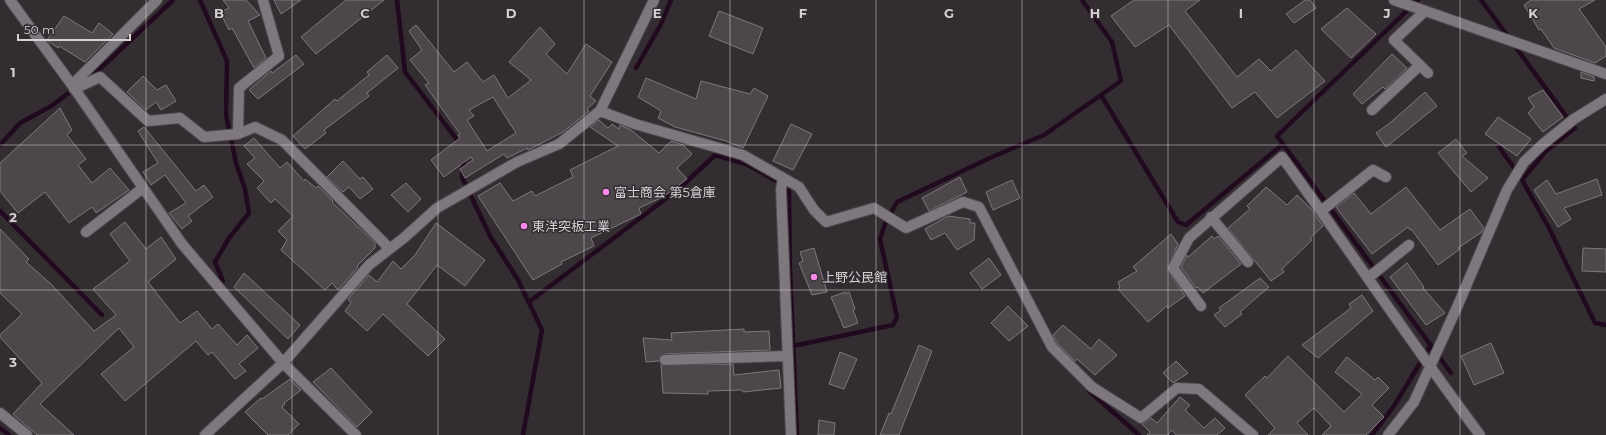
<svg xmlns="http://www.w3.org/2000/svg" width="1606" height="435" font-family="Montserrat,'Noto Sans JP',sans-serif">
	<style>
		.lines { fill: none; stroke-linecap: round; stroke-linejoin: round }
		.stream { stroke: #21091e; stroke-width: 4.5 }
		.building { fill: #4d464b; stroke: #7e777c; fill-rule: evenodd }
		.minor-casing { stroke: #4e4a4d; stroke-width: 12 }
		.minor { stroke: #7e777d; stroke-width: 10 }
		.grid { fill: none; stroke: #d5d1d4; stroke-width: 1; stroke-opacity: 0.55 }
		.poi-dot { fill: #f888ea; stroke: #332d32; stroke-width: 1.5 }
		.labels { text-anchor: middle; dominant-baseline: central; stroke-width: 3; stroke-linejoin: round; paint-order: stroke }
		.poi-label { font-size: 13px; fill: #d5d1d4; stroke: #332d32; text-anchor: start }
		.grid-label { font-size: 13px; text-anchor: middle; font-weight: bold; fill: #d5d1d4; stroke: #332d32; stroke-width: 3; stroke-linejoin: round; paint-order: stroke }
	</style>
	<rect width="100%" height="100%" fill="#332d32"/>
	<g class="lines">
		<path class="stream" d="M200,0l27,61 -1,54 10,48 9,26 4,24 -20,25 -14,24 8,19
			M397,0l8,72 56,73
			M1418,0l-141,136 174,237
			M1481,0l29,39
			M1514,45l61,83 -30,24 -23,28
			M636,68l25,-44 10,-24
			M85,80l16,-12 72,-68
			M1101,95l77,127 8,3 97,-81
			M0,145l20,-22 33,-18 22,-17
			M1499,147l18,25
			M464,157l-2,20 28,59 28,44 24,50 -19,105
			M1521,178l28,50 46,95 11,2
			M0,211l102,104
			M529,302l151,-114 35,-33 31,9 43,24 1,83 7,164
			M793,346l100,-21 4,-8 -17,-78 5,-15 12,-22 95,-45 52,-22 77,-54 -9,-39 -30,-42
			M1089,391l50,44
			M0,428l9,7
			M1372,435l22,-29 37,-61"/>
	</g>
	<path class="building" d="M223,0h23l14,15 -12,6 18,37 -12,10 -22,-40 -3,2 -9,-18 9,-4z
		M274,0h27l-20,14z
		M346,0h38l-68,54 -15,-17z
		M1134,0h66l-15,11 52,66 22,-18 12,12 25,-21 29,31 -48,37 -22,-26 -23,16 -63,-83 -34,22 -24,-31z
		M1305,0h5l6,8 -22,15 -8,-9z
		M1531,0h64l-16,9 27,38v9l-11,7 -41,-15 -13,-19 -2,1 -15,-25z
		M1347,8l29,26 -25,24 -30,-29z
		M719,11l44,17 -10,26 -44,-18z
		M64,16l28,17 7,-10 14,11 -28,28 -26,-16 -1,2 -11,-8z
		M416,25l38,47 13,-10 16,20 11,-7 14,23 23,-18 -22,-18 31,-35 15,17 -9,10 21,20 19,-30 26,18 -22,34 6,5 -9,8 2,2 -26,21 -35,18 -1,-2 -20,10 -3,-4 -39,24 -5,-9 13,-9 -2,-3 -27,20 -13,-17 29,-22 -2,-3 2,-1 -35,-49 4,-2 -19,-23 12,-10 -13,-19zM493,97l23,36 -29,18 -20,-31 7,-4 -5,-6z
		M1392,54l15,14 -22,21 -2,-2 -21,17 -9,-10z
		M296,55l8,9 -46,35 -9,-9 22,-19 1,2z
		M387,55l11,13 -31,25 2,3 -45,34 2,3 -21,16 -12,-13 42,-37 2,2 32,-26 -2,-3z
		M1581,72l13,5v4l-13,-3z
		M143,76l14,14 9,-5 10,16 -15,9 -5,-8 -10,8 -19,-18z
		M646,78l50,21 5,-18 49,13 4,-6 14,8 -25,52 -17,-7 -51,-14 -17,-9 3,-7 -23,-14z
		M1543,90l20,27 -20,15 -15,-19 6,-6 -6,-9z
		M1425,92l12,14 -51,41 -10,-14 14,-10z
		M60,108l12,22 -5,5 19,24 -8,6 14,18 18,-15 19,22 -33,23 -4,-6 -23,16 -24,-31 -27,21 -18,-22v-28z
		M1498,117l33,22 -14,17 -32,-22z
		M599,120l9,8 4,-4 7,5 1,-4 11,5 28,23 12,-12 12,4 9,9 -15,14 10,11 -24,18 -24,11 2,6 -50,24 3,8 -33,16 1,2 -29,16 -55,-84 22,-13 13,18 19,-10 3,5 38,-19 -3,-7 48,-24 -28,-19z
		M791,124l21,10 -19,36 -20,-9z
		M144,127l52,64 8,-6 9,12 -25,19 4,5 -10,8 -13,-16 17,-10 -21,-28 -14,10 -8,-13 15,-9 -20,-32z
		M254,138l26,30 7,-6 17,19 1,-2 11,9 2,-2 15,15 -1,1 43,41v5l-18,18 1,1 -20,23 -6,-7 -7,7 -44,-40 6,-10 -9,-9 15,-15 -18,-17 -4,4 -14,-15 7,-7 -17,-17 8,-6 -11,-12z
		M1456,139l11,14 -5,3 26,22 -17,14 -33,-39z
		M343,161l17,18 3,-2 10,12 -13,10 -11,-12 -6,5 -16,-15z
		M960,177l7,15 -38,19 -7,-13z
		M1597,179l5,16 -38,13 7,11 -13,8 -24,-37 13,-10 9,14z
		M1012,180l8,18 -27,12 -7,-18z
		M406,183l15,16 -13,13 -17,-17z
		M1266,187l21,18 10,-10 14,14 12,17 -13,12 2,2 -30,29 2,3 -13,9 -43,-53 22,-19 -3,-3z
		M1406,187l34,43 30,-21 14,19 -2,4 -24,16 2,1 -22,16 -27,-36 -1,1 -2,-3 -36,27 -36,-47 18,-14 17,21z
		M948,216l22,3v4h5l-1,17 -17,10 -12,-17 -14,7 -6,-11z
		M125,222l21,27 15,-12 15,22 -28,23 32,41 17,-12 15,18 6,-5 19,21 10,-10 11,13 -19,16 7,7 -11,8 -23,-27 -4,3 -12,-14 -71,60 -24,-27 33,-27 -15,-19 -79,76 34,31h-37l-24,-21 29,-31 -42,-46v-2l22,-21 -22,-21v-64l29,30 -3,3 26,23 42,46 22,-16 -23,-26 37,-28 -20,-27z
		M436,223l49,37 -20,26 -28,-21 -30,39 38,35 -17,17 -45,-42 -16,17 -22,-20 6,-8 -3,-4 21,-24 8,7 16,-21 8,8 14,-14z
		M1171,234l7,10 -11,25 18,27 -17,12 -1,-2 -19,16 -30,-33 2,-2 -2,-5 19,-11 -4,-4z
		M1212,236l2,3 4,-3 23,28 -38,29 -5,-6 -2,1 -15,-21 6,-12 1,2z
		M814,248l13,44 -15,3 -13,-32 4,-2 -3,-9z
		M1583,248l23,1v23l-24,-1z
		M989,258l12,17 -19,14 -12,-16z
		M1407,263l17,24 -1,1 22,25 -19,12 -36,-48z
		M244,273l56,52 -12,14 -54,-52z
		M1260,278l9,9 -29,25 2,2 -17,13 -11,-12 7,-5 -2,-2z
		M845,292v2l4,-2 6,17 -2,1 5,13 -14,5 -13,-31z
		M1362,295l11,16 -55,47 -16,-13 49,-37 -2,-4z
		M1008,306l20,20 -19,15 -18,-18z
		M1063,325l28,24 8,-10 18,16 -22,20 -18,-16 -2,2 -18,-18 -4,-8z
		M744,329v3l25,-1 1,19 -105,4 -5,3 -1,4 -13,1 -3,-24 29,2 -1,-7z
		M1491,343l13,30 -30,12 -13,-29z
		M919,345l13,6 -33,84h-19l9,-22 2,1z
		M840,352l17,7 -13,30 -15,-5z
		M1288,356l56,56 18,-18 -27,-22 12,-15 28,23 3,-3 11,11 -17,17 12,12 -18,18h-44l9,-9 -17,-18 -17,15 11,12h-40l7,-7 -30,-33 20,-19 2,2z
		M1176,361l12,12 -15,10 -10,-10z
		M733,364l1,11 45,-5 2,18 -38,4 -1,-2 -34,1v3l-45,-1 -2,-28z
		M331,368l41,44 -15,15 -44,-45z
		M290,379l11,11 -17,13 1,1 -3,3 17,17 -11,11h-20l-23,-23 16,-14 1,1z
		M1180,397l10,8 -5,5 19,18 11,-10 10,10 -8,7h-41l-4,-5 -4,4 1,1h-22l3,-3 -8,-8 9,-6 6,5z
		M819,420l16,3 -1,12h-16z"/>
	<g class="lines">
		<g class="minor-casing">
			<path id="minor" d="M10,0l62,85 110,159 101,119 73,72
				M1394,0l212,74
				M1425,11l-31,29 34,33
				M72,85l85,-85
				M74,89l26,-12 48,44 32,-3 24,19 34,-3 17,-7 27,13 107,108
				M1372,110l48,-45
				M600,111l35,13 108,31 56,32 15,23 12,12 48,-14 32,20 57,-26 16,5 73,140 40,40 49,31 36,-30 22,1 54,46
				M238,134l1,-46 40,-32 -16,-56
				M783,179l-2,10 10,246
				M1321,211l52,-41 13,7
				M1211,217l37,45
				M86,232l57,-44
				M1368,278l41,-33
				M1201,306l-28,-38 16,-30 93,-81c67,92 130,187 198,278
				M665,360l122,-4
				M0,413l27,22
				M205,435l78,-72 86,-98 36,-28 32,-29 80,-46 42,-18 41,-33 54,-111
				M1388,435l26,-33 44,-97 49,-115 17,-28 19,-18 31,-25 32,-20"/>
		</g>
		<use href="#minor" class="minor"/>
	</g>
	<path class="grid" d="M146,0v435M292,0v435M438,0v435M584,0v435M730,0v435M876,0v435M1022,0v435M1168,0v435M1314,0v435M1460,0v435M0,145h1606M0,290h1606"/>
	<g class="poi-dot">
		<circle cx="606" cy="192" r="4"/>
		<circle cx="524" cy="226" r="4"/>
		<circle cx="814" cy="277" r="4"/>
	</g>
	<g class="labels">
		<g class="poi-label">
			<text x="614" y="192">富士商会 第5倉庫</text>
			<text x="532" y="226">東洋突板工業</text>
			<text x="822" y="277">上野公民館</text>
		</g>
	</g>
	<g class="grid-label">
		<text x="219" y="18">B</text>
		<text x="365" y="18">C</text>
		<text x="511" y="18">D</text>
		<text x="657" y="18">E</text>
		<text x="803" y="18">F</text>
		<text x="949" y="18">G</text>
		<text x="1095" y="18">H</text>
		<text x="1241" y="18">I</text>
		<text x="1387" y="18">J</text>
		<text x="1533" y="18">K</text>
		<text x="13" y="77">1</text>
		<text x="13" y="222">2</text>
		<text x="13" y="367">3</text>
	</g>
	<path d="M18 34v6h112v-6" fill="none" stroke="#d5d1d4" stroke-width="2"/>
	<text x="24" y="34" font-size="12" fill="#d5d1d4" stroke="#332d32" stroke-width="3" paint-order="stroke">50 m</text>
</svg>
